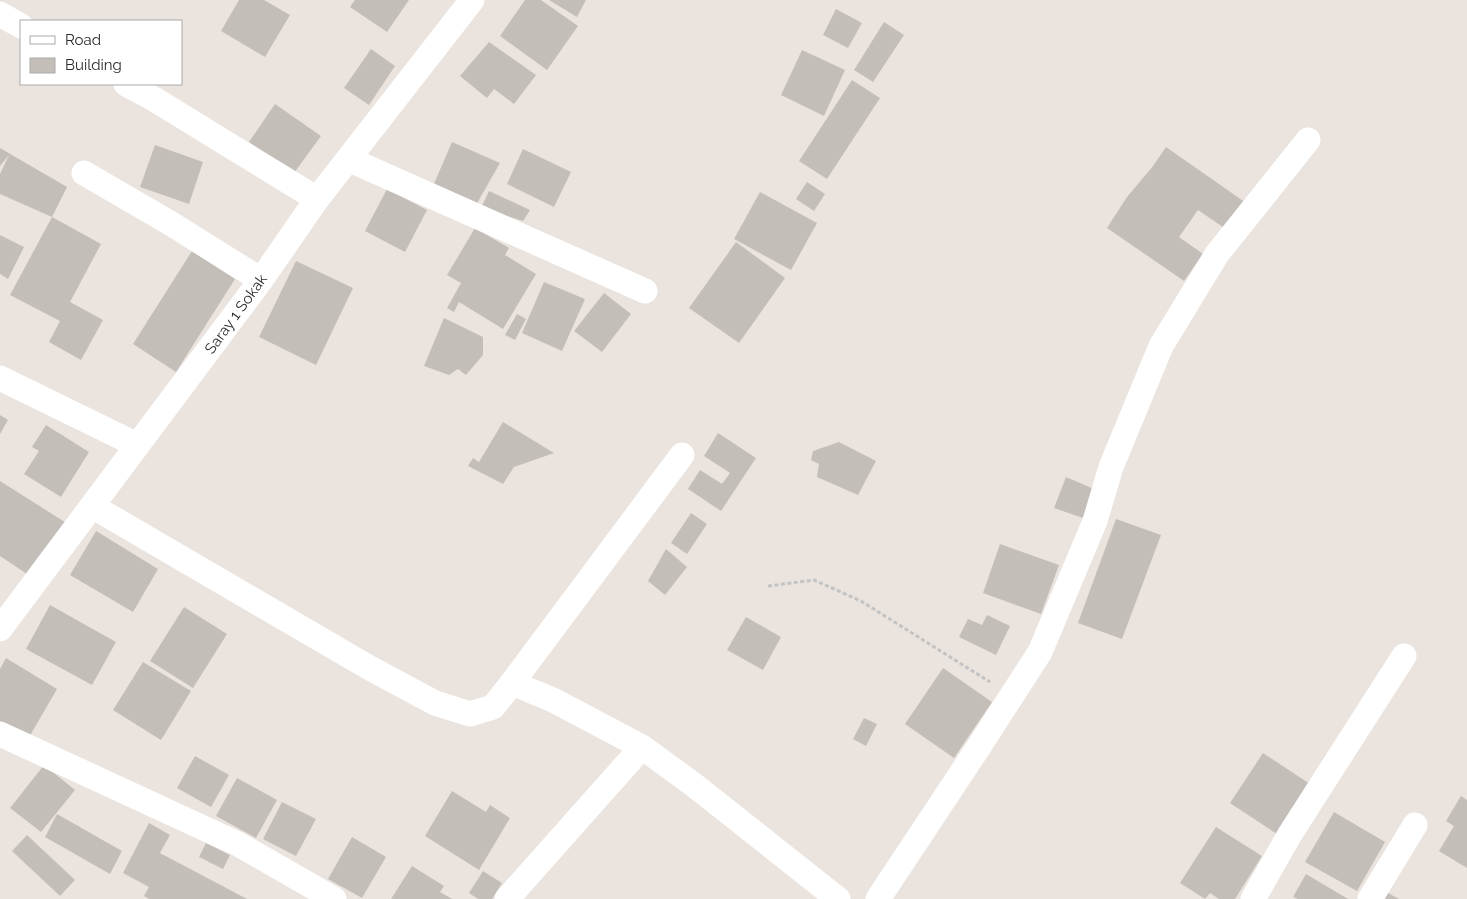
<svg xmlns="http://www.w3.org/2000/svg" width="1467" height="899" font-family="Raleway,sans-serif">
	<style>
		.building { fill: #c4beb9 }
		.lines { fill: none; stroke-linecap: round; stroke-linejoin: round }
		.path { stroke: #c3c3c3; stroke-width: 3; stroke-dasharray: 4 2.5; stroke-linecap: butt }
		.minor { stroke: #fff; stroke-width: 25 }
		.labels { text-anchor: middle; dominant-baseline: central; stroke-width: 5; stroke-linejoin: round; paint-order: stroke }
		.street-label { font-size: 15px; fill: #2a2a2a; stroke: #fff }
	</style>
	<rect width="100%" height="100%" fill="#ebe3dd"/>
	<path class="building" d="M239,0h25l26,15 -25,42 -44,-26z
		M355,0h54l-22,32 -37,-25z
		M525,0h16l37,26 -31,44 -47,-34z
		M549,0h37l-9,17z
		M836,9l26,14 -14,25 -25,-13z
		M884,22l20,13 -31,47 -19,-12z
		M489,42l47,33 -22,29 -20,-15 -7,9 -27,-22z
		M371,49l24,17 -26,39 -25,-17z
		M802,50l43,20 -21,46 -43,-21z
		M852,80l28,18 -53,81 -28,-18z
		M275,104l46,32 -27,37 -45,-31z
		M452,142l48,21 -24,42 -43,-19z
		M155,145l48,17 -14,42 -49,-17z
		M1166,147l83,58 -19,27 -32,-22 -19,27 24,17 -19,27 -77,-53 20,-31 26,-31z
		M0,148l67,39 -15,30 -52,-23v-20l9,-19 -9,11z
		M523,149l48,23 -17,35 -47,-23z
		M807,182l18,12 -11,17 -18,-12z
		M387,189l40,21 -22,42 -40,-21z
		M489,191l41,19 -7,11 -42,-13z
		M760,192l57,31 -26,47 -57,-31z
		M52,217l49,27 -31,58 33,18 -22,40 -32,-18 11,-21 -50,-26z
		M475,228l34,20 -4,7 31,19 -33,55 -44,-27 -5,10 -7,-4 14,-25 -14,-8z
		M0,235l24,12 -16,32 -8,-5z
		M736,242l49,36 -46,65 -50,-35z
		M192,251l43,28 -59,93 -43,-28z
		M296,261l57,27 -37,77 -57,-28z
		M544,282l41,17 -23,52 -40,-18z
		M604,293l27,21 -29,38 -28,-21z
		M517,314l9,5 -11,21 -10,-5z
		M444,318l39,19v18l-17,20 -8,-6 -9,6 -25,-9z
		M0,415l8,5 -8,14z
		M503,422l51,31 -40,14 -11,17 -35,-18 5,-8 6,4z
		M46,425l43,27 -28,45 -37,-23 15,-23 -7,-4z
		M718,433l38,25 -35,53 -33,-22 12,-19 22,14 8,-11 -26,-17z
		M839,442l37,19 -18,34 -41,-18 2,-13 -8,-4 2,-9z
		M1066,477l28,12 -11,29 -29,-10z
		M0,481l68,43 -38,52 -30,-20z
		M691,513l16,11 -20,30 -16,-11z
		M1116,519l45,16 -39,104 -44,-16z
		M96,531l62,38 -25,43 -63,-37z
		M1000,544l59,21 -18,49 -58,-21z
		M666,549l21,18 -22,28 -17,-14z
		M50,605l66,37 -24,43 -66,-36z
		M184,607l43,27 -34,54 -43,-27z
		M987,615l23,11 -14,29 -37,-18 9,-18 14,6z
		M746,617l35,20 -18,33 -36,-20z
		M6,658l51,31 -29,50 -28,-17v-53z
		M143,662l48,29 -30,49 -48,-30z
		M943,668l49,34 -38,56 -49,-34z
		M864,718l13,6 -11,22 -13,-7z
		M1263,753l47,31 -33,50 -47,-31z
		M195,756l34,19 -18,32 -34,-19z
		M44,765l31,25 -34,42 -31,-24z
		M237,778l40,22 -21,38 -40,-22z
		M452,791l34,21 4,-7 20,13 -31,52 -54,-34z
		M1461,796l6,4v68l-28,-17 15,-25 -8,-5z
		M282,802l34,17 -20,37 -33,-17z
		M1334,812l51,30 -28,49 -52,-29z
		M57,814l65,37 -12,23 -65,-37z
		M149,823l21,12 -10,18 87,46h-98l-5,-3 5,-9 -26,-14z
		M1216,827l46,29 -27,43h-16l-9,-6 -5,6 -25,-16z
		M27,835l48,45 -15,16 -48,-45z
		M352,837l34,20 -24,41 -34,-19z
		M206,843l24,12 -7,14 -24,-12z
		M412,866l32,20 -4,6 12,7h-61z
		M483,871l19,12 -10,16h-14l-9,-6z
		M1306,874l42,25h-50l-5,-2z
		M1388,893l11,6h-15z"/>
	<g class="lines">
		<path class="path" d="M768,586l46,-6 47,21 129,81"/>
		<path class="minor" d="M0,14l21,12
			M126,84l28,15 163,100
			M348,159l297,132
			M84,173l86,50 91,57
			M0,378l137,67
			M92,506l276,161 67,36 35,11 23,-7 19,-24 41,17 89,47 52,38 144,114
			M0,629l261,-349 56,-81 155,-199
			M512,683l170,-228
			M0,734l238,110 96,55
			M507,899l135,-152
			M878,899l100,-151 62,-96 55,-131 16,-54 50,-121 56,-92 91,-114
			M1253,899l37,-65 114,-178
			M1370,899l45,-74"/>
	</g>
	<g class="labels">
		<g class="street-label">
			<text transform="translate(236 314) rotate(-54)">Saray 1 Sokak</text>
		</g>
	</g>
	<rect x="20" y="20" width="162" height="65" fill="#ffffff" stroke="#aaaaaa"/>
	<rect x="30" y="36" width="25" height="8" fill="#ffffff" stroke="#aaaaaa"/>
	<text x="65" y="45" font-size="15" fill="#2a2a2a">Road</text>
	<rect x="30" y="58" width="25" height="15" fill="#c4beb9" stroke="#aaaaaa"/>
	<text x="65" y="70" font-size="15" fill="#2a2a2a">Building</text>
</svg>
